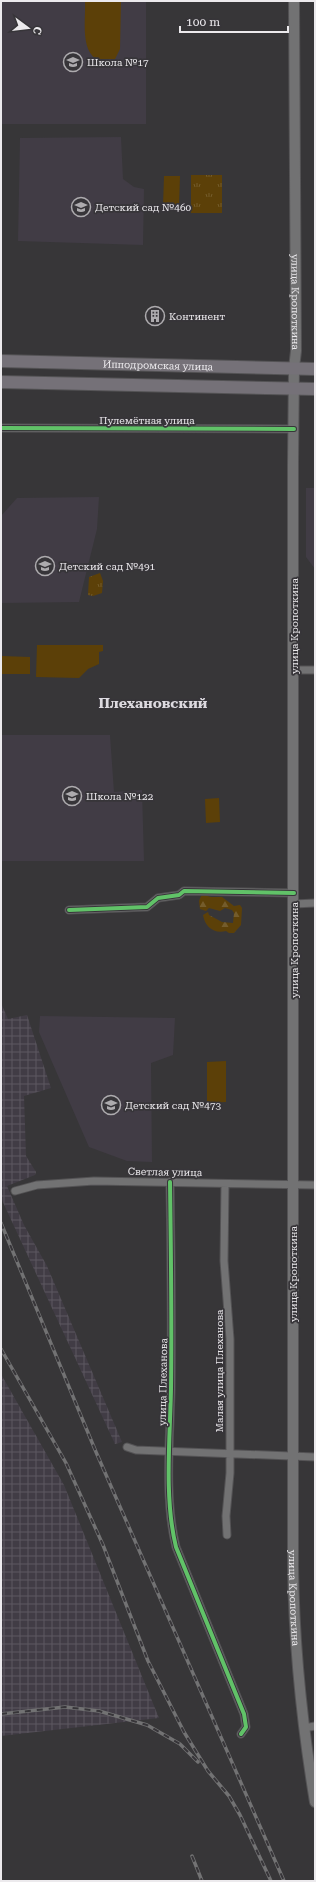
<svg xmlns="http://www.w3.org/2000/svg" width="316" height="1882" font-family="'Roboto Serif',serif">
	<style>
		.built { fill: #413c45 }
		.industrial { fill: url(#industrial-grid) }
		.green { fill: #5c4008 }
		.forest { fill: url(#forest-firs) }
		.park { fill: url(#park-tufts) }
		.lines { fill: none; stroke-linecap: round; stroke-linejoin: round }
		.minor-casing { stroke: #545355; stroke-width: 9 }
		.secondary-casing { stroke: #545355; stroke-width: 12 }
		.trunk-casing { stroke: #545355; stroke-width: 14 }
		.minor { stroke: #727273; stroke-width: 7 }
		.secondary { stroke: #727273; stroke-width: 10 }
		.trunk { stroke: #757178; stroke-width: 12 }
		.rail-casing { stroke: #727273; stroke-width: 3.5 }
		.rail { stroke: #373539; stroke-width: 2; stroke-dasharray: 6; stroke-linecap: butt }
		.cycleway-casing { stroke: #373539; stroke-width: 6 }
		.cycleway { stroke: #61c268; stroke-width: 4 }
		.labels { text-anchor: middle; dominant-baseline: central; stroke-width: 3.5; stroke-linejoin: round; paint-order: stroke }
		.poi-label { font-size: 10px; fill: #eceaed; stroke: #373539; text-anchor: start }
		.street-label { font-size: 10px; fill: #eceaed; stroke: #373539 }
		.district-label { font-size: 14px; font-weight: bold; fill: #dddae0; stroke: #373539 }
	</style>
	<defs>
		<pattern id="industrial-grid" width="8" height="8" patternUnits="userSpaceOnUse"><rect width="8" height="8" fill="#413c45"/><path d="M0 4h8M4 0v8" fill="none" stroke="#5d5860"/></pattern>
		<pattern id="forest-firs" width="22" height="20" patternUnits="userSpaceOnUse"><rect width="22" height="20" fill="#5c4008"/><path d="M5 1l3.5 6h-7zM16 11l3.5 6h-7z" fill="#745c2c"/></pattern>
		<pattern id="park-tufts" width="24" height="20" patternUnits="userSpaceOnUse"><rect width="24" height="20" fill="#5c4008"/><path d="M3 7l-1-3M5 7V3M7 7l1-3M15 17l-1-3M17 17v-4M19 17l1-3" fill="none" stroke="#745c2c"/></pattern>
	</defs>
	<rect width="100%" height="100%" fill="#373638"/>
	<path class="built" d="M1,1h145v123h-145z
		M121,137l2,42 11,8 10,2 -1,56 -125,-4 2,-103z
		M306,488h9v81l-9,-12z
		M99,497l-2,32 -18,73 -78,1v-87l16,-18z
		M1,735h109l4,57 28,-2 2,71h-143z
		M40,1016l135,2 -2,37 -22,8 1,99 -25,-1 -38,-14 -50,-115z"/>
	<path class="industrial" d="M1,1003l7,16 19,-4 24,73 -27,8 2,60 10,16 -1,3 -28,11 17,39 23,41 75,176 -7,2 -114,-246z
		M1,1374l63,111 95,233 -158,18z"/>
	<path class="green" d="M85,1h36l-1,48 -5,10h-19c-16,-11 -10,-41 -11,-58z
		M164,176h16l-1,31 -16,-1z
		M37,645h66v6l-4,1v12l-11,5 -9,9 -43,-1z
		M1,656l29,1v17h-29z
		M219,798l1,24 -14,1 -1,-24z
		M226,1061v41l-19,1v-41z"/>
	<path class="forest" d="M204,895l7,2h11l12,9 6,-1 2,3 -1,17 -7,8h-5l-3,-2c-12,3 -21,-4 -23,-16l5,-3 1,3 13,7 11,1 1,-10 -2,-3 -7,-2 -5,3 -11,-3 -3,3 -6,-2 -1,-8 2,-5z"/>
	<path class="park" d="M191,175h31v38h-31z
		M100,573l3,8 -1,12 -9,3 -5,-1 1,-18z"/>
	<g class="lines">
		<g class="minor-casing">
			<path id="minor" d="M1,428l293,1
				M294,670h21
				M294,904l21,-1
				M69,910l78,-3 11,-9 21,-3 5,-4 110,2
				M170,1182c1,69 2,138 1,207 -1,50 -7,109 5,158l68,167 2,13 -5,7
				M225,1184l-1,77 6,78v134l-4,43 1,19
				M15,1191l22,-6 57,-4 221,4
				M127,1447l9,3 179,7
				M304,1728l11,-2"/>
		</g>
		<g class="secondary-casing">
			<g id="secondary">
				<path id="s1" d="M294,1l2,350 -2,17 -1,96v1102c1,79 9,158 22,236"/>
			</g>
		</g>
		<g class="trunk-casing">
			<g id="trunk">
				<path id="s2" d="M1,361l314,8"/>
				<path d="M1,382l314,7"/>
			</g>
		</g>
		<use href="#minor" class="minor"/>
		<use href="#secondary" class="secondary"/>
		<use href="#trunk" class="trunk"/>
		<g class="rail-casing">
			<path id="rail" d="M1,1223l95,229 188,429
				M1,1349l65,114 37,82 45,116 36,71 24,39 21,25 11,19 31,66
				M1,1714l64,-7 34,4 48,14 33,19 18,18
				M192,1856l10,25"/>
		</g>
		<use href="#rail" class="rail"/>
		<g class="cycleway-casing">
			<path id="cycleway" d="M1,428l293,1
				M69,910l78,-3 11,-9 21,-3 5,-4 110,2
				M170,1182c1,69 2,138 1,207 -1,50 -7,109 5,158l68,167 2,13 -5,7"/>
		</g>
		<use href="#cycleway" class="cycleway"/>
	</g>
	<defs>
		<g id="school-ring" transform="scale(1)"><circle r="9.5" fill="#373539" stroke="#adabae" stroke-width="1.5"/><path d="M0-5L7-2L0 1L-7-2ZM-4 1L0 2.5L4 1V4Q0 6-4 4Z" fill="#adabae"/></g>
		<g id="building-ring" transform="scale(1)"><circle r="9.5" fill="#373539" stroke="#adabae" stroke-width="1.5"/><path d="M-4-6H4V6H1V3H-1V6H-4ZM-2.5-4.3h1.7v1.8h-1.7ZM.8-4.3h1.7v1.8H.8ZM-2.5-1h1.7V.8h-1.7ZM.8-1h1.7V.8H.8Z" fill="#adabae"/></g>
	</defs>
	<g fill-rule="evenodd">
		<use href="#school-ring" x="73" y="62"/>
		<use href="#school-ring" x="81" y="207"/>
		<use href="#building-ring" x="155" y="316"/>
		<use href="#school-ring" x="45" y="566"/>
		<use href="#school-ring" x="72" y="796"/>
		<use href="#school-ring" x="111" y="1105"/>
	</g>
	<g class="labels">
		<g class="poi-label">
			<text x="87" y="62">Школа №17</text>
			<text x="95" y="207">Детский сад №460</text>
			<text x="169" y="316">Континент</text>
			<text x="59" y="566">Детский сад №491</text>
			<text x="86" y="796">Школа №122</text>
			<text x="125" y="1105">Детский сад №473</text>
		</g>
		<g class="street-label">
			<text stroke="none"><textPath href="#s1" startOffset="301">улица Кропоткина</textPath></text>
			<text stroke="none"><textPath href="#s2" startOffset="157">Ипподромская улица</textPath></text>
			<text x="147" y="420">Пулемётная улица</text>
			<text transform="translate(294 626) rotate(-90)">улица Кропоткина</text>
			<text transform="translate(294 950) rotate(-90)">улица Кропоткина</text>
			<text transform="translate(165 1172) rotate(1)">Светлая улица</text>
			<text transform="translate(293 1274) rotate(-90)">улица Кропоткина</text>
			<text transform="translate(219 1371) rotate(-90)">Малая улица Плеханова</text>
			<text transform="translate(163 1382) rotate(-89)">улица Плеханова</text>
			<text stroke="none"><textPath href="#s1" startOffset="1597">улица Кропоткина</textPath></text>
		</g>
		<g class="district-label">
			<text x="153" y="703">Плехановский</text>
		</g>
	</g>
	<rect width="316" height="1882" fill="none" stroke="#eceaed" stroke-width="4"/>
	<g transform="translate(28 28) rotate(105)" stroke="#373539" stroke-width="3" paint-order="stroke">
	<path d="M0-3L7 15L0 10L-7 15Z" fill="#eceaed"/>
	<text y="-6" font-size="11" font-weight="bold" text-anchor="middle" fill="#eceaed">С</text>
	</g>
	<path d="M180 26v6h108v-6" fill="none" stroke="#eceaed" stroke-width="2"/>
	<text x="186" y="26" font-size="12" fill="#eceaed" stroke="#373539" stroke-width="3" paint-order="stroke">100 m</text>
</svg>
